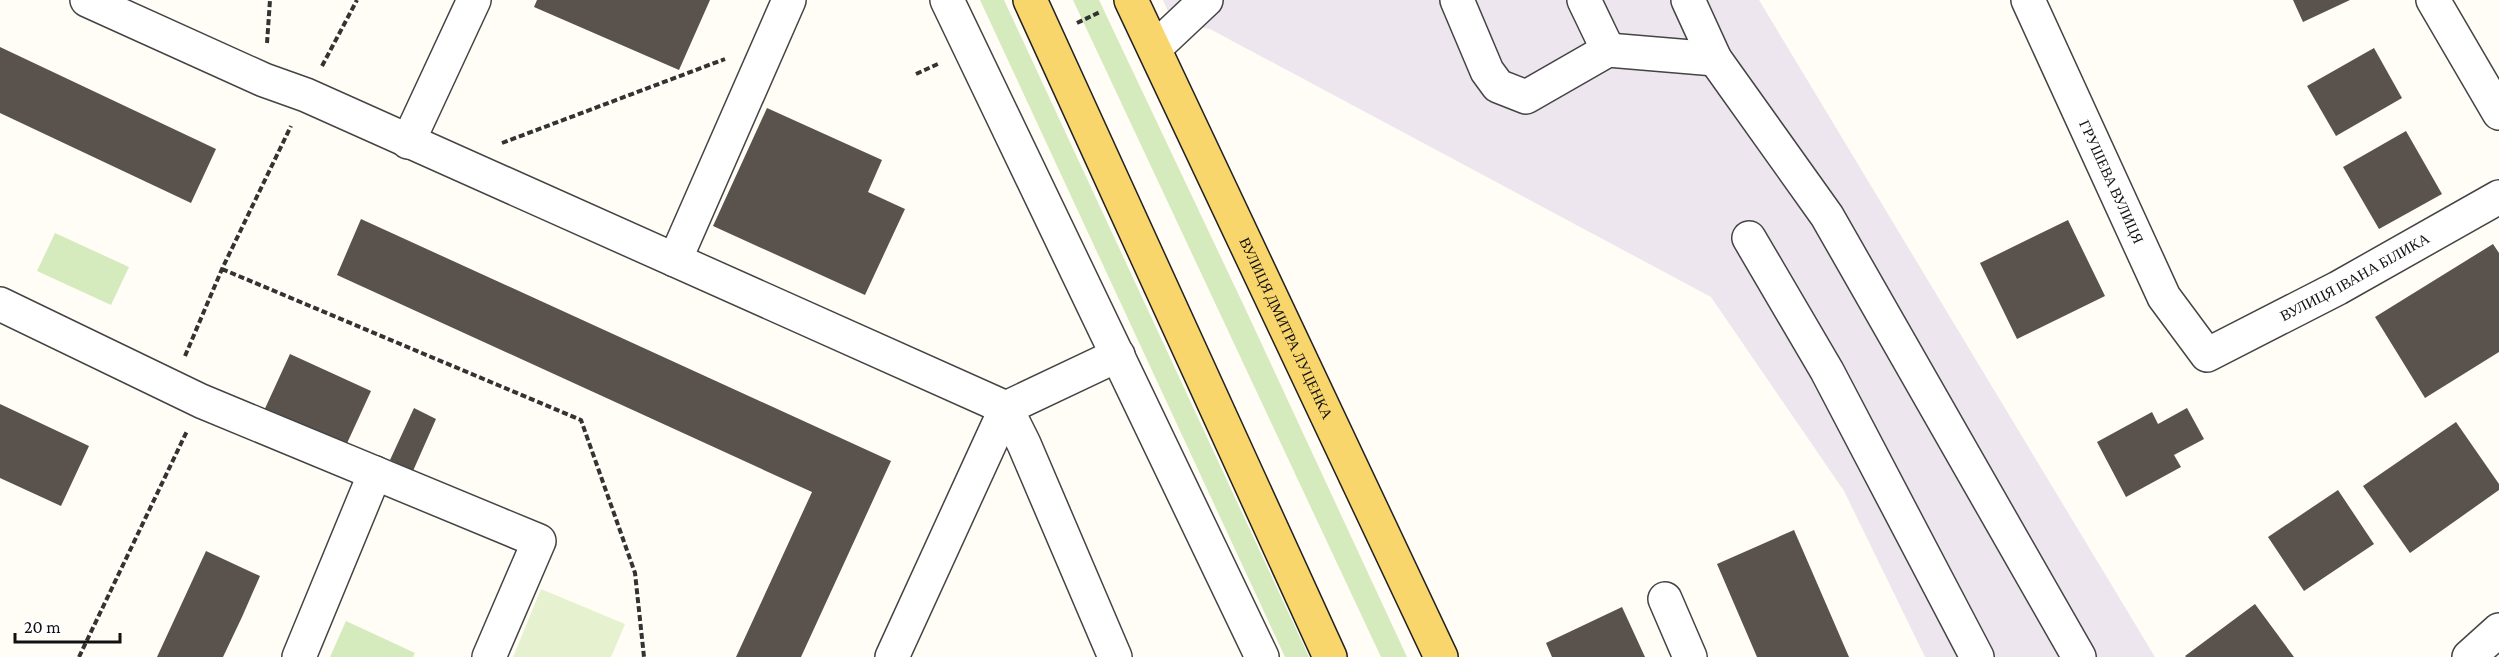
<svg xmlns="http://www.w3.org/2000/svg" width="2499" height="657" font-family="'Crimson Pro',serif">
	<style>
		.industrial { fill: #eee6ef }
		.green { fill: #d5ebbd }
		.pitch { fill: #e6f2cf }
		.building { fill: #5a524d }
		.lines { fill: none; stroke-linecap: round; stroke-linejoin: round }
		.minor-casing { stroke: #444; stroke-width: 36 }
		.major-casing { stroke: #222; stroke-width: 36 }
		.path { stroke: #333; stroke-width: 4; stroke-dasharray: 6 3; stroke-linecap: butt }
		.minor { stroke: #fff; stroke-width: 33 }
		.major { stroke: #f9d66b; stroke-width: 33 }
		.labels { text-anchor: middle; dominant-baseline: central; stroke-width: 6; stroke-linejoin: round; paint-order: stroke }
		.street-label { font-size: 15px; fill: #111; stroke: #fff }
	</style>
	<rect width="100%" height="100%" fill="#fffdf5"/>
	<path class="industrial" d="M1163,0h596l396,657h-230l-81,-166 -133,-194 -501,-268 -37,-6z"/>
	<path class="green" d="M980,0h24l305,657h-24z
		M1073,0h26l145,306 163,351h-26z
		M55,233l74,34 -18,38 -74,-34z
		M346,621l69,32 -2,4h-83z"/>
	<path class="pitch" d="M541,589l84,35 -14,33h-98z"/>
	<path class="building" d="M537,0h173l-31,70 -145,-63z
		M2293,0h57l-47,22z
		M0,47l216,102 -25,54 -191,-90z
		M2374,48l28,50 -66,38 -29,-50z
		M767,108l115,52 -14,32 37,17 -40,86 -152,-69z
		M2406,131l36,63 -63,35 -36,-62z
		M361,219l530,242 -90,196h-65l76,-165 -475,-217z
		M2068,220l37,76 -88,43 -37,-76z
		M2493,244l6,9v99l-74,46 -50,-81z
		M290,354l81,37 -28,61 -81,-37z
		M0,404l89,42 -28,60 -61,-28z
		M414,408l22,11 -23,52 -23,-11z
		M2187,408l17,31 -30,16 7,12 -55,30 -29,-55 55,-30 6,12z
		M2456,422l43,62v6l-89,63 -47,-67z
		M2338,490l36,54 -70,47 -36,-54z
		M1794,530l55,127h-92l-40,-93z
		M206,551l54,25 -18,41 -19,40h-66z
		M2255,604l39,53h-108l-1,-1z
		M1622,607l23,50h-93l-6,-14z"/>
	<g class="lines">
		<g class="minor-casing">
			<g id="minor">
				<path d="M87,0l177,80 42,15 700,313 18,36 91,213"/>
				<path d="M947,0l315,657"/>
				<path d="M1457,0l30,71 11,15 28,11 82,-47 107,9"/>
				<path d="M1584,0l24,50"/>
				<path d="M1688,0l27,59 112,157 252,441"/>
				<path id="s1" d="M2028,0l136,297 43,58 131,-67 161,-91"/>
				<path d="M2433,0l66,113"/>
				<path d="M1155,48l51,-48"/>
				<path d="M408,142l66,-142"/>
				<path d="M1749,238l78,133 150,286"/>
				<path d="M675,260l114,-260"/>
				<path d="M0,304l201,97 338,140 -50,116"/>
				<path d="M1665,599l25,58"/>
				<path d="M299,657l76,-184"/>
				<path d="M892,657l114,-249 112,-53"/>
				<path d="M2469,657l30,-27"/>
			</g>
		</g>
		<g class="major-casing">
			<g id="major">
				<path d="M1030,0l300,657"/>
				<path id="s2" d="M1131,0l310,657"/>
			</g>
		</g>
		<path class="path" d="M1077,23l23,-11
			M267,43l3,-43
			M322,66l35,-66
			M916,74l24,-11
			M502,143l223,-84
			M222,269l359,151 54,153 9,84
			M185,356l37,-87 69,-143
			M79,657l108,-226"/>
		<use href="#minor" class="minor"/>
		<use href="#major" class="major"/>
	</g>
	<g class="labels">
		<g class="street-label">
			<text stroke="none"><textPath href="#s1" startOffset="200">ГРУШЕВА ВУЛИЦЯ</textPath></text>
			<text stroke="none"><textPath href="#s1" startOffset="566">ВУЛИЦЯ ІВАНА БІЛИКА</textPath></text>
			<text stroke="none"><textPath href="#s2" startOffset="363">ВУЛИЦЯ ДМИТРА ЛУЦЕНКА</textPath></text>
		</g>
	</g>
	<path d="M15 633v9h105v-9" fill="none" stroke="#111111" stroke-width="3"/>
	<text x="24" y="633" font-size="18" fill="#111111" stroke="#ffffff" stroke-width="4.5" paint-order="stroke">20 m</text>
</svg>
